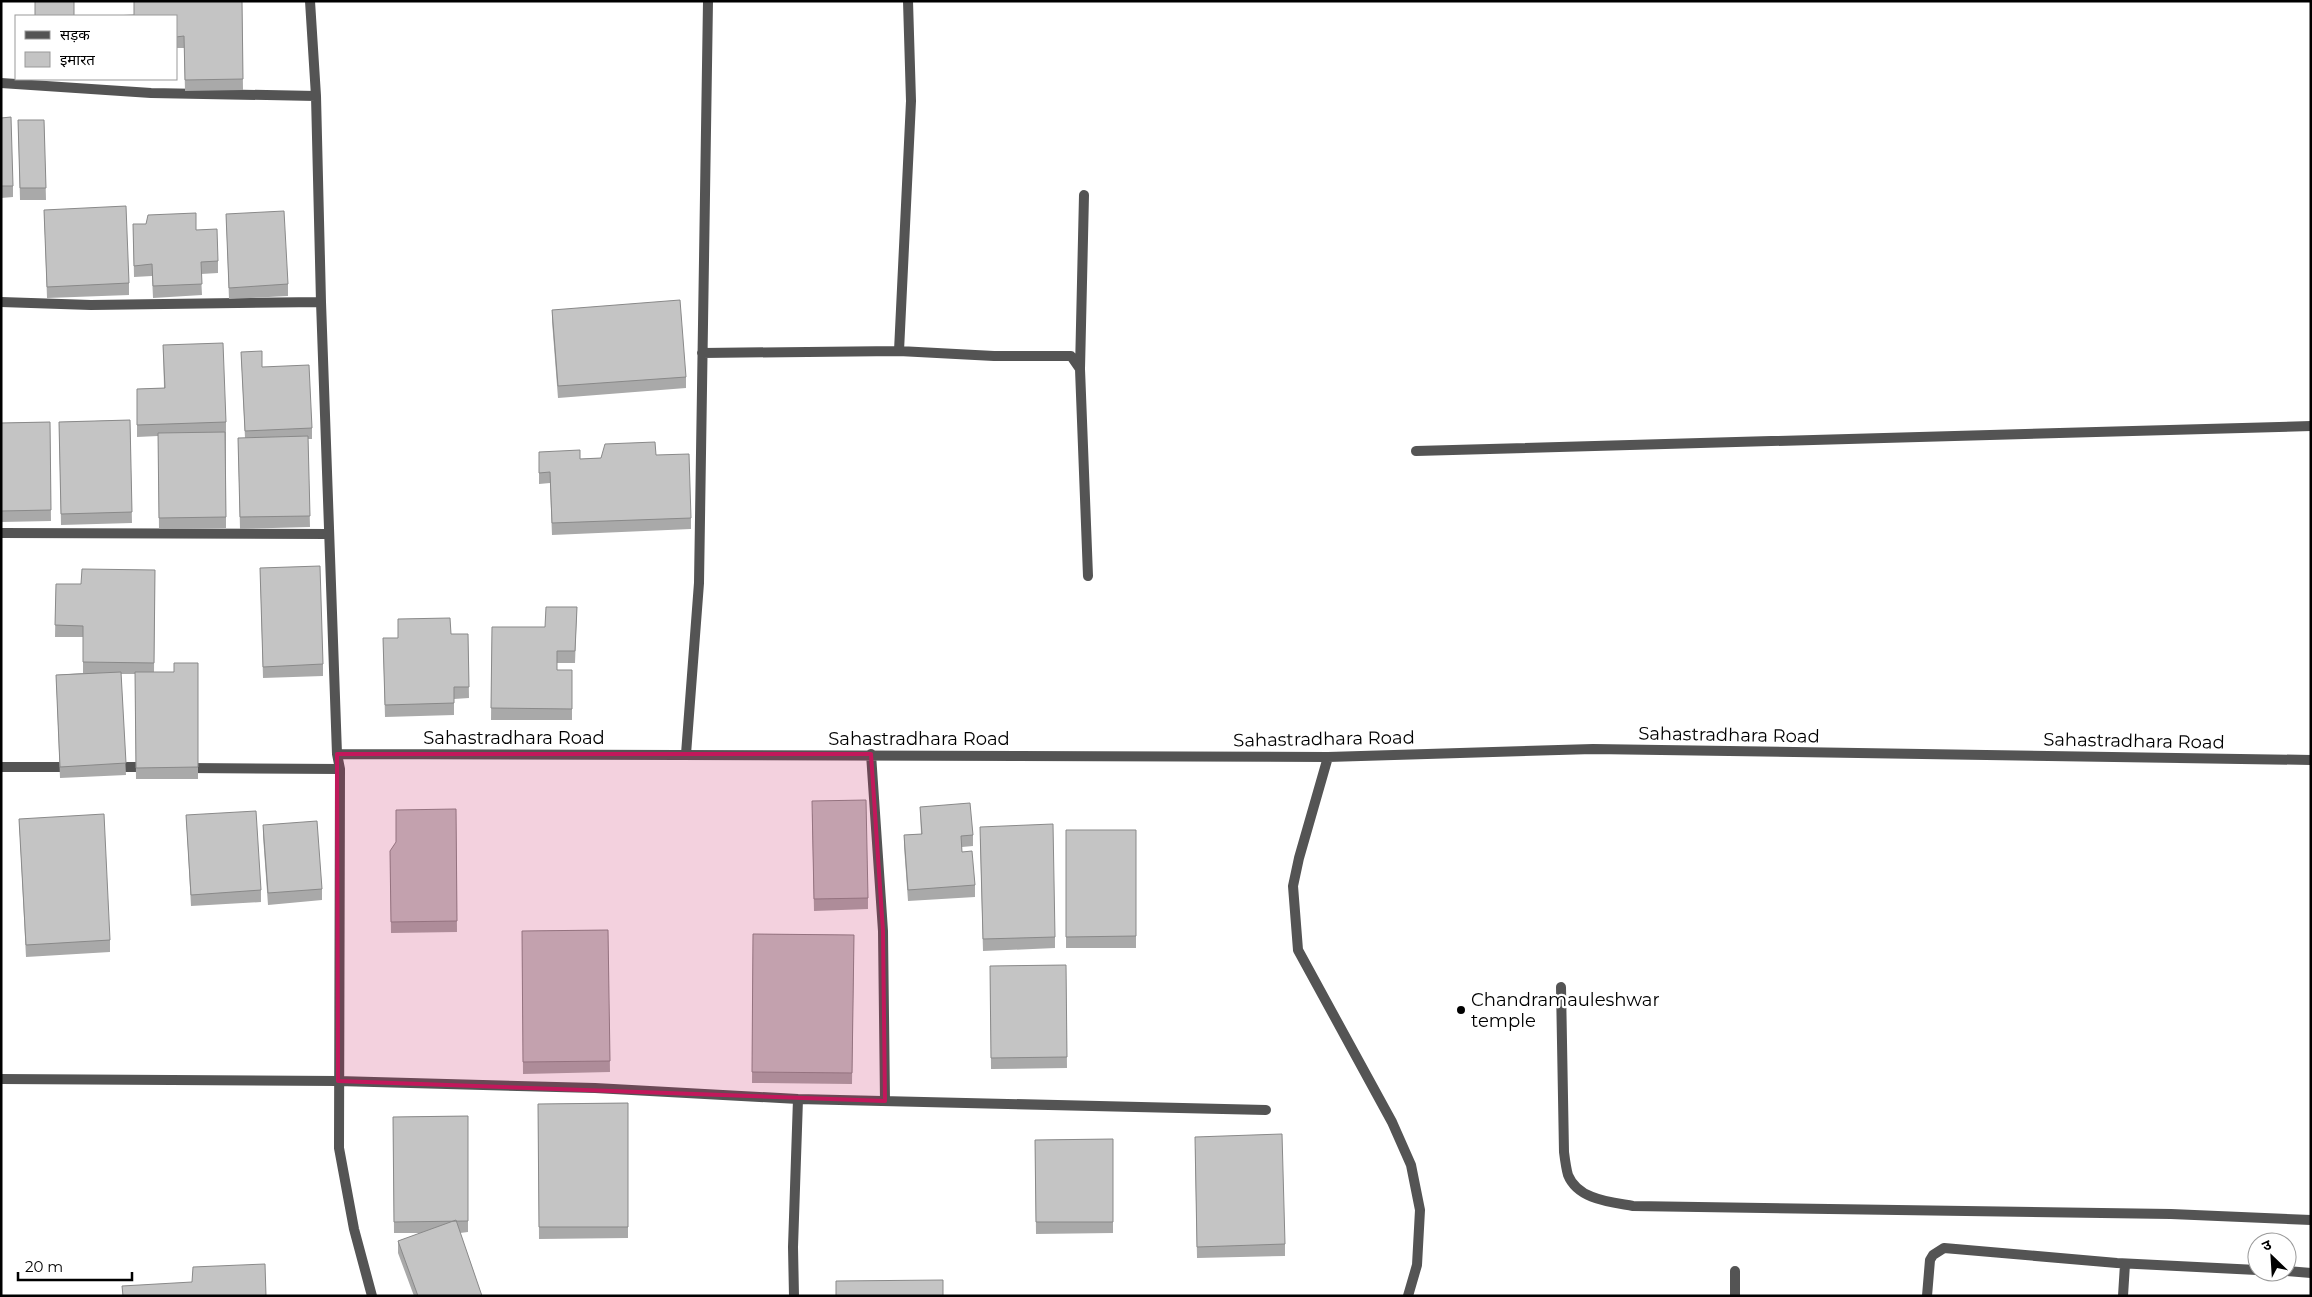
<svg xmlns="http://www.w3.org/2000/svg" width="2312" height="1297" font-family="Montserrat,'Noto Sans Devanagari',sans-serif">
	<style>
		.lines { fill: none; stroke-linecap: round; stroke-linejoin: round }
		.minor { stroke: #545454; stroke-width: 10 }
		.wall { fill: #a9a9a9 }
		.building { fill: #c4c4c4; stroke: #898989 }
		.marked { fill: #c2185b; fill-opacity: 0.2; stroke: #c2185b; stroke-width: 4; stroke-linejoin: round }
		.poi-dot { fill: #000; stroke: #fff; stroke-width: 2 }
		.labels { text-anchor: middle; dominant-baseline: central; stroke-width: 4.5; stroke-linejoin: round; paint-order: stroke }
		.street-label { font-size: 18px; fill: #000; stroke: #fff }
		.poi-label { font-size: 18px; fill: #000; stroke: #fff; text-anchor: start }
	</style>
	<rect width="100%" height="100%" fill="#fff"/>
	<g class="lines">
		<path class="minor" d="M310,1l6,95 5,206 16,452 3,15 -1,379 15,81 18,67
			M1,83l150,10 165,3
			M1,302l90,3 230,-3
			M899,351l12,-250 -3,-100
			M702,353l197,-2 95,5h77l9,13 8,207
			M1080,369l4,-174
			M1416,451l895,-25
			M1,533l328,1
			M337,754l991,3 265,-8 718,11
			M686,754l13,-171 9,-582
			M871,754l12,177 2,170
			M1328,757l-29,101 -6,28 5,64 94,172 19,43 9,45 -3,55 -9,31
			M1,767h70
			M113,767h36
			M186,768l154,1
			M1561,987l3,165c1,8 2,16 4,23 10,25 43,27 65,31l538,8 140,6
			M1,1079l337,2 257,7 203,11 468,11
			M2287,1271l24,2
			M794,1296l-1,-49 5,-148
			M1735,1296v-25
			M1927,1296l3,-36 3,-5 11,-7 173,15 140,7
			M2123,1296l2,-32"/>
	</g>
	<path class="wall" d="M242,1l1,89 -58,1 -1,-43h-8v-32z
		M1,118l12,68v11l-12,1z
		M18,120h26l2,80h-26z
		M44,210l85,73v12l-82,3z
		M226,214l62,70v12l-59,3z
		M133,224l63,6 22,31v12l-17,1 1,21 -49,3 -1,-22 -18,1z
		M552,310l134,67v11l-128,10 -6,-77z
		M163,345l63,77v106l-67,1 -1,-93 -21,1v-48l27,-1z
		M241,352l21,15 50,61v11h-4l2,88 -70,2 -2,-91h7z
		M130,420l2,103 -71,2 -2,-103z
		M50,422l1,99 -50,1v-99z
		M539,452l41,7 76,-4 35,63v11l-139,6 -2,-52 -11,1z
		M260,568l63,96v12l-60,2z
		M155,570l-1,102h20l24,-9v116h-62l-1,-105h-14l5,101 -66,3 -4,-103 27,-2v-36h-28l1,-53h25z
		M577,607l-2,56h-18v7h15v50h-81l1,-93h53z
		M451,634h17l1,64 -15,1v16l-69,2 -2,-79h15z
		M920,807l53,28v11l-11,1v5l13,33v12l-67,4 -4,-55v-11l17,-1z
		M456,809l1,123 -66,1 -1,-82z
		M812,813l56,85v11l-54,2z
		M186,815l75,75v12l-70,4z
		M19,819l91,121v12l-84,5z
		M263,825l59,64v11l-54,5 -5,-69z
		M1066,830h70v118h-70z
		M980,838l75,99v11l-72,3z
		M608,930l2,142 -87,2 -1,-143z
		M753,934l101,1 -2,149 -100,-1z
		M1066,965l1,103 -76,1 -1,-103z
		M628,1103v135l-89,1 -1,-135z
		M468,1116v116l-8,1 22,63h-68l-16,-43v-12l23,-8h-27l-1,-116z
		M1113,1139v94l-77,1 -1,-94z
		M1195,1148l90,96v12l-88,2z"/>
	<path class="building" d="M35,1h39v15h-39z
		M134,1h108l1,78 -58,1 -1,-44 -8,1v-21h-63l21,-1z
		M11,117l2,69h-12v-68z
		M18,120h26l2,68h-26z
		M126,206l3,77 -82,4 -3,-77z
		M284,211l4,73 -59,4 -3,-74z
		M196,213v17l21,-1 1,32 -17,1 1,22 -49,2 -1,-22 -18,2 -1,-42h13l2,-9z
		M680,300l6,77 -128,9 -6,-76z
		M223,343l3,79 -89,3v-36l28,-1 -2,-43z
		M262,351v16l47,-2 3,63 -67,3 -4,-79z
		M130,420l2,92 -71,2 -2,-92z
		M50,422l1,88 -50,1v-88z
		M225,432l1,85 -67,1 -1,-85z
		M308,436l2,80 -70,1 -2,-79z
		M655,442l1,13 33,-1 2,64 -139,5 -2,-51 -11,1v-21l41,-2v9l21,-1 4,-14z
		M320,566l3,98 -60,3 -3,-99z
		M82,569l73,1 -1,93 -71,-1v-36l-28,-1 1,-41h25z
		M546,607h31l-2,44h-18v19h15v39l-81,-1 1,-81h53z
		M450,618l1,16h17l1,53h-15v16l-69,2 -2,-67h15v-19z
		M174,663h24v104l-62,1 -1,-96h39z
		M121,672l5,91 -66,4 -4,-92z
		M866,800l2,98 -54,1 -2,-98z
		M970,803l3,32 -12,1 1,16 10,-1 3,34 -67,5 -4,-55 18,-1 -2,-27z
		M456,809l1,112 -66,1 -1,-71 6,-9v-32z
		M256,811l5,79 -70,5 -5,-80z
		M104,814l6,126 -84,5 -7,-126z
		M317,821l5,68 -54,4 -5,-68z
		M1053,824l2,113 -72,2 -3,-112z
		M1066,830h70v106l-70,1z
		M608,930l2,131 -87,1 -1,-131z
		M753,934l101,1 -2,138 -100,-1z
		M1066,965l1,92 -76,1 -1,-92z
		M628,1103v124h-89l-1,-123z
		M468,1116v105l-74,1 -1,-105z
		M1282,1134l3,110 -88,3 -2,-110z
		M1113,1139v83h-77l-1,-82z
		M456,1220l26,76h-64l-20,-55z
		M265,1264l1,32h-143l-1,-10 70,-4 1,-15z
		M943,1280v16h-107v-15z"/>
	<path class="marked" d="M337,754h534l12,177 2,170 -547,-20z"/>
	<circle class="poi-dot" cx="1461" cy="1010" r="5"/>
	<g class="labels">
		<g class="street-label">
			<text transform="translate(1729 735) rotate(1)">Sahastradhara Road</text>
			<text x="514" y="738">Sahastradhara Road</text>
			<text x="919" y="739">Sahastradhara Road</text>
			<text transform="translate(1324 739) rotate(-1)">Sahastradhara Road</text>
			<text transform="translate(2134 741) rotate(1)">Sahastradhara Road</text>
		</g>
		<g class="poi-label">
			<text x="1471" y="1000">Chandramauleshwar<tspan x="1471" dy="21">temple</tspan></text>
		</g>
	</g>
	<rect width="2312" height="1297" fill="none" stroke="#000000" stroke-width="5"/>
	<rect x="15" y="15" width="162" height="65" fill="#ffffff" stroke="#999999"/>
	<rect x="25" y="31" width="25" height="8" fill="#545454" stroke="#999999"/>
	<text x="60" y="40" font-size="15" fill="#000000">सड़क</text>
	<rect x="25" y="52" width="25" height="15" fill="#c4c4c4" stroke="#999999"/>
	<text x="60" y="65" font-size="15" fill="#000000">इमारत</text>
	<g transform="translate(2272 1257) rotate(335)"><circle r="24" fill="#ffffff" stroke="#999999"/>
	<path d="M0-4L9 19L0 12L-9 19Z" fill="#000000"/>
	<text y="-8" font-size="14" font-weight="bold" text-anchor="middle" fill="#000000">उ</text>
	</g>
	<path d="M18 1272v8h114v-8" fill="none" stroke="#000000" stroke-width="2.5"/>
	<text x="25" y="1272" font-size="15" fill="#000000" stroke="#ffffff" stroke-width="4" paint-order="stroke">20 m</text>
</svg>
